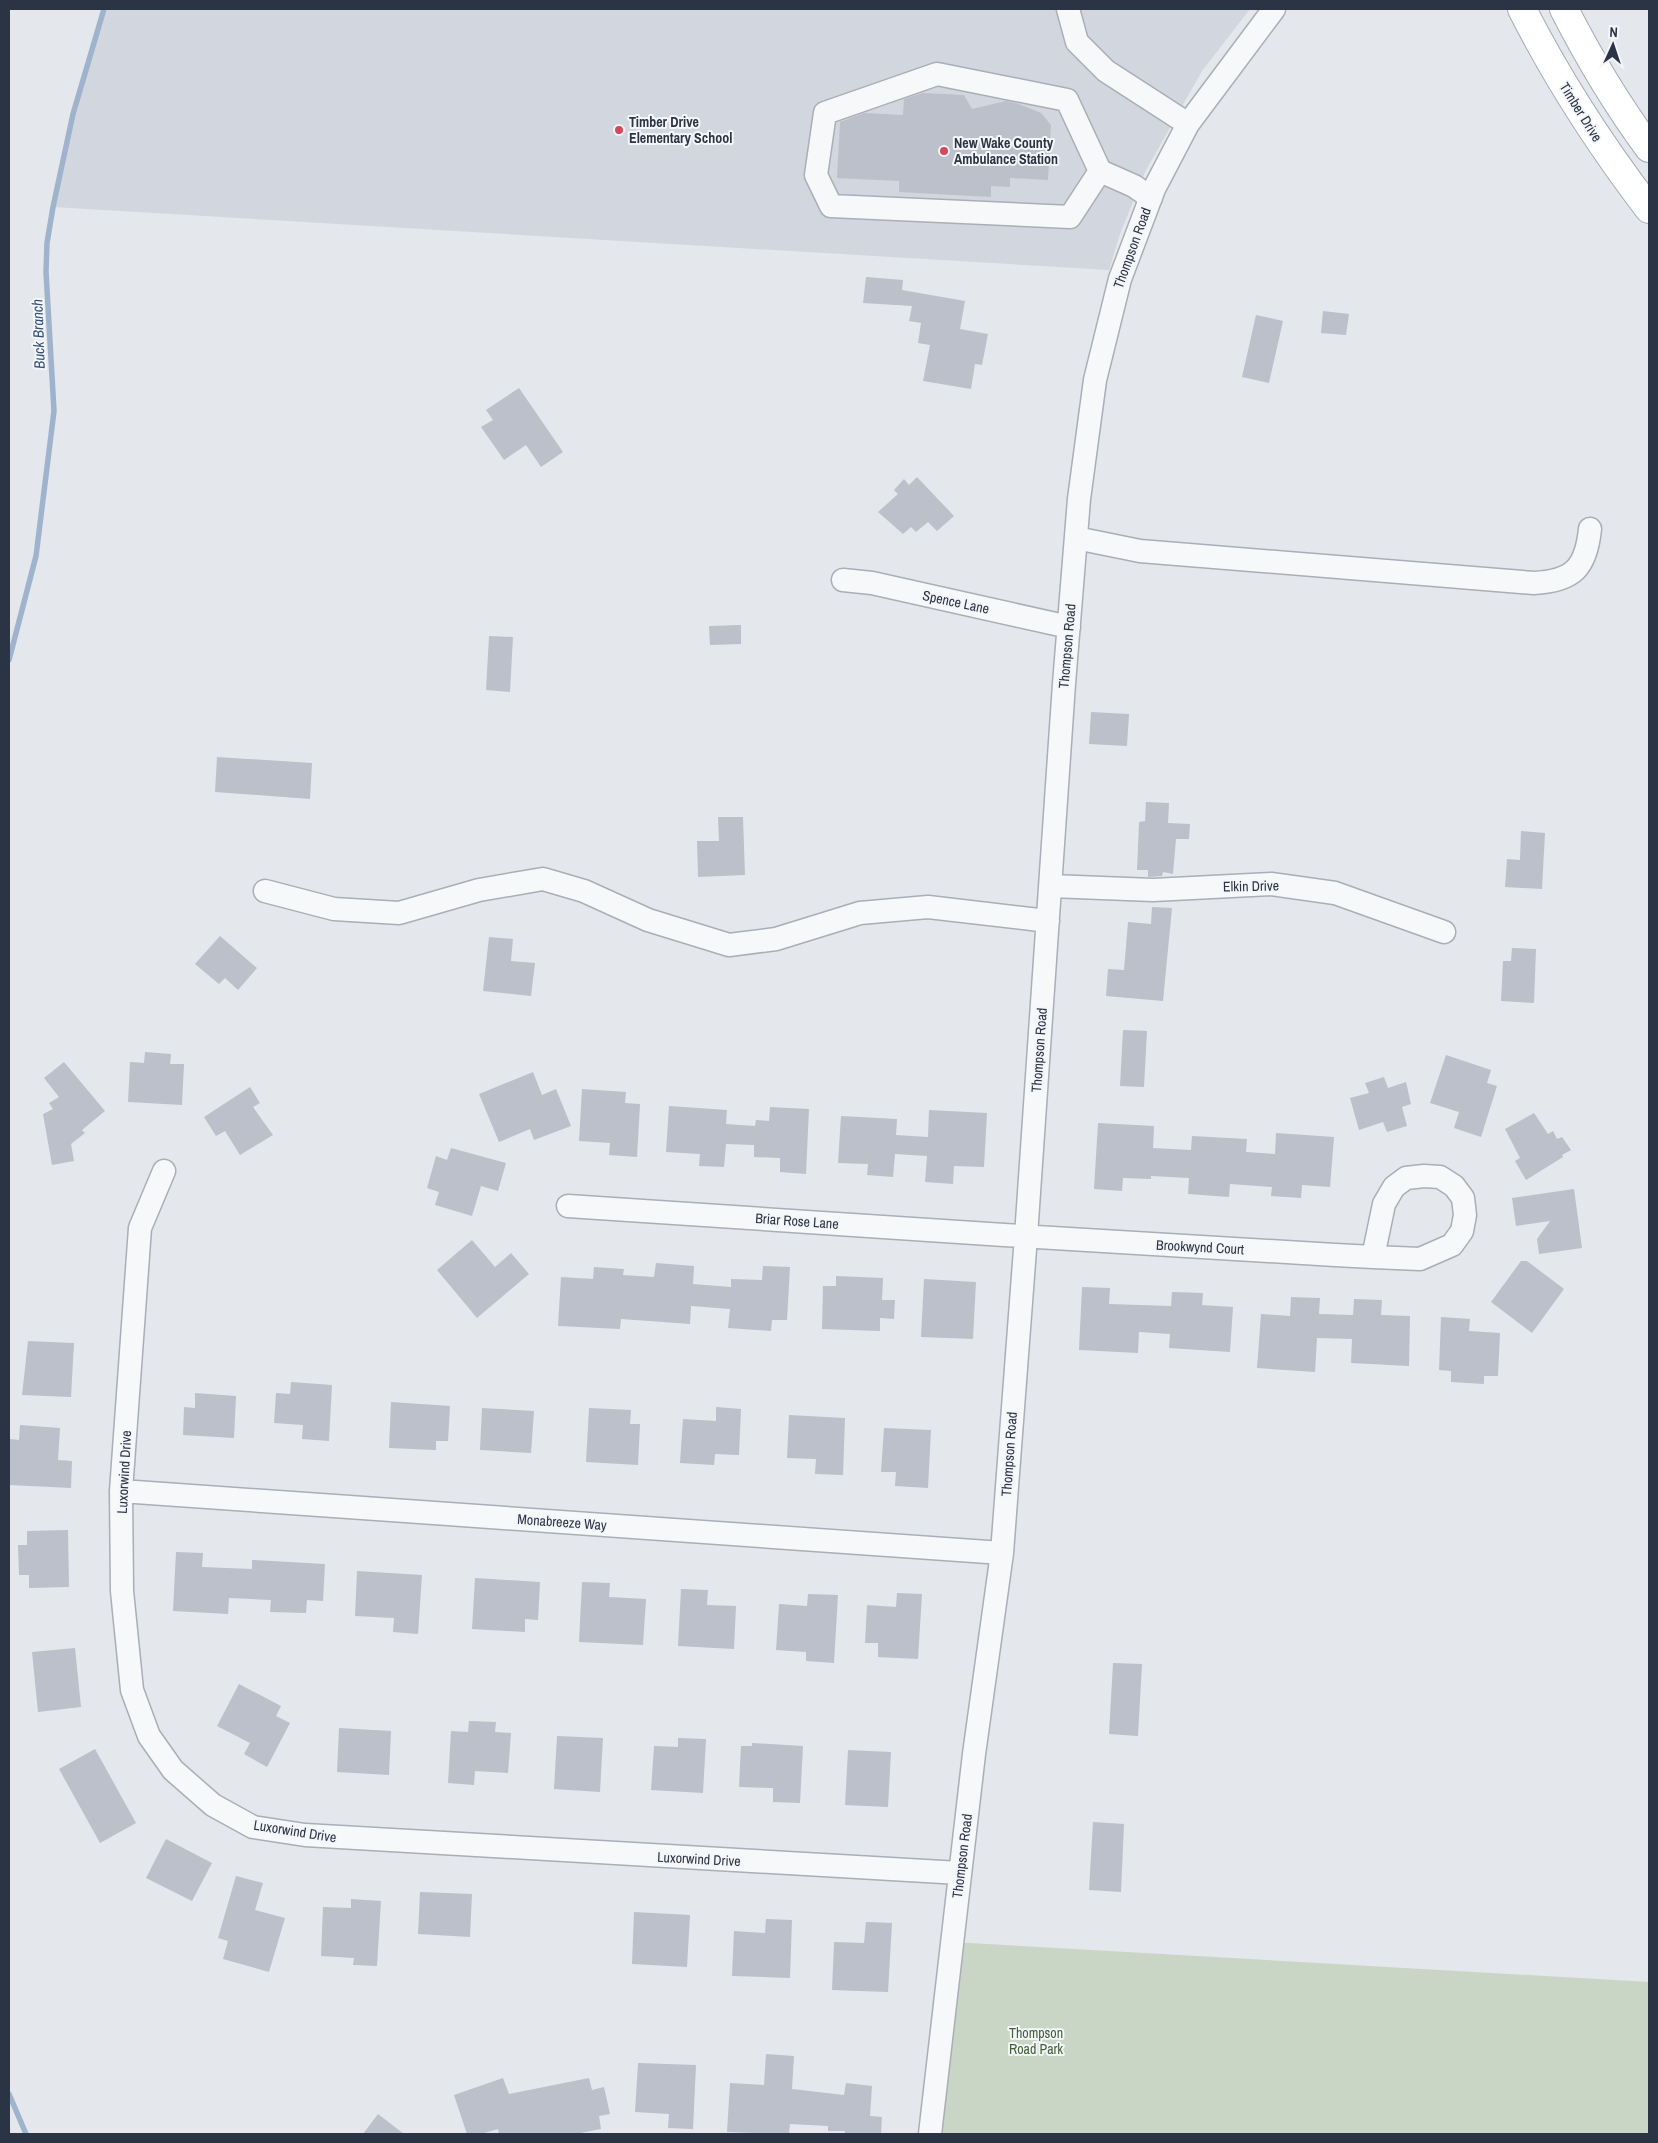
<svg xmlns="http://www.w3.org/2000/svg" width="1658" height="2143" font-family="'Archivo Narrow',sans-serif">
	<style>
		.built { fill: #d2d6de }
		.green { fill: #c9d6c5 }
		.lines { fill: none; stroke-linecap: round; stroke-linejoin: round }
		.stream { stroke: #9fb4cc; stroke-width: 5.5 }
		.building { fill: #bbc0ca }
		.minor-casing { stroke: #a9aeb7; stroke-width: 25 }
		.major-casing { stroke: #a3abb8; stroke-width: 30 }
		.minor { stroke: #f7f8fa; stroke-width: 22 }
		.major { stroke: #fff; stroke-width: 28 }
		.poi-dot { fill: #d1495b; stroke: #f4f6f9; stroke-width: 2 }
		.labels { text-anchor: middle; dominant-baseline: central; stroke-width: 4; stroke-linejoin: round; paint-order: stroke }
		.street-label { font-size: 14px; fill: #2b3445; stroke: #f4f6f9 }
		.poi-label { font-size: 14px; font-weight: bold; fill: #2b3445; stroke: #f4f6f9; text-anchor: start }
		.park-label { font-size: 14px; fill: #3f6138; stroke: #f4f6f9 }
		.water-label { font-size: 15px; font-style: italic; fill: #34527a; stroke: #f4f6f9 }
	</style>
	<rect width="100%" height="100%" fill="#e4e7ec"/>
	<path class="built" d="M104,9h1146l-48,62 -57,101 -25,62 -11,36 -1056,-63 20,-93z"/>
	<path class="green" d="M952,1942l697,40v152h-716z"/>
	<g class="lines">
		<path class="stream" d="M9,660l27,-104 18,-145 -8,-139 1,-29 6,-36 20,-93 31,-105
			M9,2094l17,40"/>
	</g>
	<path class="building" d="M923,93l41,2 8,14 34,-8 13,3 22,9 10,12 -3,55 -38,-2v9l-19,-1v11l-92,-5v-11l-62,-3 3,-56 24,-9 39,2 1,-16z
		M866,277l37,3 -1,10 63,11 -5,28 28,5 -6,31 -7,-1 -4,25 -48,-8 7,-36 -12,-2 3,-20 -12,-2 3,-15 -49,-3z
		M1323,311l26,3 -3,21 -25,-2z
		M1256,315l27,6 -14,62 -27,-6z
		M519,388l44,64 -22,15 -15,-22 -22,15 -23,-33 12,-7 -7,-10z
		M917,477l37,39 -17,15 -9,-9 -12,10 -5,-5 -8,7 -25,-22 20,-18 -4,-4 10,-11 5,6z
		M741,625v19l-31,1 -1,-19z
		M489,636l24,1 -3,55 -24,-2z
		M1091,712l38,2 -2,32 -38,-2z
		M217,757l95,6 -2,36 -95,-7z
		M1146,802l23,1 -1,20 22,1 -1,15h-13l-3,35 -10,-2 -1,4 -14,1v-7h-11l2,-48 6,-1z
		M718,817h25l2,58 -47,2 -1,-36h22z
		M1521,831l24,2 -3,56 -37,-2 2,-28 13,1z
		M1152,907l20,1 -9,93 -57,-5 2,-27 16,1 4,-48 23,2z
		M220,936l37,32 -19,22 -13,-12 -6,6 -24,-20z
		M489,937l24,2 -2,22 24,2 -4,33 -48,-5z
		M1512,948l24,1 -2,54 -33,-2 2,-40h8z
		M1123,1030l24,1 -3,56 -24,-1z
		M145,1052l26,2 -1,10h14l-2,41 -54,-3 2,-40 14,1z
		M1446,1055l45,15 -4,13 10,3 -16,51 -27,-9 5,-16 -29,-9z
		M64,1062l41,49 -23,19 3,3 -14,11 3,17 -22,4 -9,-51 10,-5 -4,-6 10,-6 -15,-19z
		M533,1072l9,23 14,-6 15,37 -37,14 -4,-11 -31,13 -20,-48z
		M1384,1077l4,11 18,-6 5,22 -9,3 5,19 -20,6 -4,-10 -24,8 -9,-32 19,-5 -4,-10z
		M250,1087l10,16 -7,4 20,28 -33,20 -15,-24 -9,5 -12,-19z
		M582,1089l44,3 -1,11 15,1 -3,53 -28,-2 1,-12 -31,-2z
		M669,1106l58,4 -1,14 29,2 1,-6 13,1 1,-14 39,2 -3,65 -26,-2v-14l-26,-1v-12l-28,-1 -2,23 -25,-1 1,-12 -34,-2z
		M929,1110l58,3 -3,54 -30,-1 -1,18 -28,-2 2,-26 -32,-2 -2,23 -26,-2 1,-11 -30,-1 3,-47 56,3 -1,16 32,2z
		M1534,1113l14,21 5,-3 4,8 5,-2 9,13 -9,5 1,2 -37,23 -11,-19 5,-3 -15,-29z
		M1098,1123l56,3 -1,22 38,2 1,-14 55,3 -1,13 29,2 1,-21 58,4 -4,50 -28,-2 -1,13 -30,-2 1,-9 -42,-3 -1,13 -41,-3 1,-16 -38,-2v3l-28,-1 -1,13 -28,-2z
		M451,1148l55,15 -8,28 -17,-5 -9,30 -37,-11 4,-13 -12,-4 9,-32 11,4z
		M1574,1189l8,59 -43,6 -2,-15 13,-18 -34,5 -4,-28z
		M472,1240l23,27 16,-14 18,21 -52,44 -40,-48z
		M1521,1261h6l37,28 -32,44 -41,-31z
		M656,1263l38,3 -1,18 38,3v-8l31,1 1,-14 27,1 -3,53h-15l-1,11 -43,-3 2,-19 -39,-3 -1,18 -69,-5 -1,10 -62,-3 3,-49 32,2 1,-12 30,2 -1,6 31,2z
		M836,1276l47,2 -1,22h13l-1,19 -14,-1v13l-58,-2 1,-43h13z
		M924,1279l52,3 -3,57 -52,-2z
		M1082,1287l28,1 -1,16 62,2 1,-14 31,1 -1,12 31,2 -3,45 -61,-4 1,-14 -31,-2 -1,21 -59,-3z
		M1291,1297l29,1 -1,16 34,1 1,-16 28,1 -1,15 29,1 -1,50 -58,-3 1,-24 -35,-1 -2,34 -58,-4 4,-54 29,2z
		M1441,1317l29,2 -1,12 31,2 -2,43h-14v8l-33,-2v-11l-12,-1z
		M28,1341l46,2 -3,54 -49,-2z
		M291,1382l41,3 -3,56 -27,-2 1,-14 -29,-2 2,-30 14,1z
		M195,1393l41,3 -2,42 -51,-3 1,-28 11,1z
		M391,1402l59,4 -2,35h-12v9l-47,-2z
		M716,1407l25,2 -2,46 -24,-1 -1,11 -34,-2 3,-44 33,2z
		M482,1408l52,3 -3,42 -51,-3z
		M589,1408l42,2 -1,14h10l-2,41 -52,-3z
		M789,1415l56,3 -2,57 -28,-1 1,-15 -29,-1z
		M20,1425l40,3 -2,32 14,1 -1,27 -62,-3 1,-46 9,1z
		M884,1428l47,2 -3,58 -33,-2 1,-14h-15z
		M68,1530l1,57 -40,1v-13h-10l-1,-30h9v-14z
		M176,1552l27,1 -1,14 50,2v-9l73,4 -2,37 -16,-1 -1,13 -36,-1 1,-12 -42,-2 -1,16 -55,-3z
		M357,1571l65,4 -4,59 -25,-2 1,-14 -39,-2z
		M475,1578l65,4 -2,38 -13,-1v13l-53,-3z
		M582,1582l28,1 -1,14 37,2 -3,46 -64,-3z
		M681,1589l27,1 -1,15 29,1 -2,43 -56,-3z
		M897,1593l25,1 -4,65 -40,-2v-14h-13l2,-38 29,2z
		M808,1594l30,1 -4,68 -28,-2v-9l-30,-2 3,-46 28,2z
		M75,1648l6,59 -43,5 -6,-60z
		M1113,1663l29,1 -4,72 -29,-2z
		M239,1684l42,22 -5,10 14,7 -23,44 -23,-13 6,-11 -33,-17z
		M469,1721l27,1 -1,10 16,1 -3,40 -33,-2 -1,14 -26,-2 3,-52 17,1z
		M339,1728l52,3 -2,44 -52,-3z
		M557,1736l46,2 -3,54 -46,-3z
		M678,1738l28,1 -3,54 -52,-3 3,-44 24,1z
		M752,1743l51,3 -3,57 -27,-1v-14l-34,-1 2,-41h11z
		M95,1749l41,74 -36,20 -41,-74z
		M848,1750l43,2 -3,55 -43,-2z
		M1093,1822l31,2 -3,68 -32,-2z
		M166,1839l46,24 -20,38 -46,-23z
		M236,1876l27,7 -8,27 30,8 -16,54 -46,-13 5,-18 -10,-3z
		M420,1892l52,2 -2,43 -52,-3z
		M351,1899l30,2 -4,65 -24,-1 1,-7 -33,-2 2,-49 28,1z
		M634,1912l56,3 -3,52 -55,-3z
		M766,1919l26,1 -2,58 -58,-2 2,-45 31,2z
		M866,1922l26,1 -4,69 -56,-2 2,-48 30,1z
		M766,2054l28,2 -2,33 52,6 2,-12 26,3 -2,30 12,1 -1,17h-36v-3h-17v-5l-38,-2 -1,10 -62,-2 3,-49 34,2z
		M638,2063l58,2 -3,64 -25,-1 1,-14 -34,-2z
		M503,2078l6,16 80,-16 3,12 12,-3 6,27 -11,2 2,13 -26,5h-76l-1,-5 -17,5h-14l-13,-39z
		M378,2114l26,20h-41z"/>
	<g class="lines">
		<g class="minor-casing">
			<path id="minor" d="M1068,9l9,33 29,29 82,53
				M1100,171l-33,-71 -130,-26 -112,39 -9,62 15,31 239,11 30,-46 34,15 17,12
				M1076,538l64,13 394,32c39,-2 52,-15 56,-54
				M843,580l29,3 197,44
				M1051,886l102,4 118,-6 64,9 109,39
				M265,891l69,18 65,4 80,-23 64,-11 41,12 64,29 81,25 47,-6 84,-26 68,-6 120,14
				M164,1171l-24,57 -19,263 1,100 10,99 17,46 24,34 40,35 40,22 52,8 655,38
				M568,1206l436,29 331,20 38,2 47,2 32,-14 10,-14 3,-16 -2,-17 -9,-12 -14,-9 -16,-1 -18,2 -12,9 -10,17 -11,53
				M121,1491l881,62
				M930,2134l44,-380 28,-201 24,-317 38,-552 15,-185 16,-119 25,-101 34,-90 34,-65 86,-115"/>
		</g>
		<g class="major-casing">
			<path id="major" d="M1522,9c36,71 79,137 127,200
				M1564,9c24,47 54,97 85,139"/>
		</g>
		<use href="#minor" class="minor"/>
		<use href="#major" class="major"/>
	</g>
	<g class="poi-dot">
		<circle cx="619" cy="130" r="5"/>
		<circle cx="944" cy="151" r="5"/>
	</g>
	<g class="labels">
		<g class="street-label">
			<text transform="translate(1581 112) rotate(58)">Timber Drive</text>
			<text transform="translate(1132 248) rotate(-70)">Thompson Road</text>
			<text transform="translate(956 602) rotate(12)">Spence Lane</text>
			<text transform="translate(1067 646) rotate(-85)">Thompson Road</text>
			<text transform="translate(1251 886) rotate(-1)">Elkin Drive</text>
			<text transform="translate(1039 1050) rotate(-86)">Thompson Road</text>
			<text transform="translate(797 1221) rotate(4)">Briar Rose Lane</text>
			<text transform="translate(1200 1247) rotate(3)">Brookwynd Court</text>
			<text transform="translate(1009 1454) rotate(-86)">Thompson Road</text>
			<text transform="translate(124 1472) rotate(-87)">Luxorwind Drive</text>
			<text transform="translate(562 1522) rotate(4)">Monabreeze Way</text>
			<text transform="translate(295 1831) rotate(9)">Luxorwind Drive</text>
			<text transform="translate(962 1856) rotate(-83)">Thompson Road</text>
			<text transform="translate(699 1859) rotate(3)">Luxorwind Drive</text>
		</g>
		<g class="poi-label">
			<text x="629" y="122">Timber Drive<tspan x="629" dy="16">Elementary School</tspan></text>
			<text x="954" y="143">New Wake County<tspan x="954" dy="16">Ambulance Station</tspan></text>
		</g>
		<g class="park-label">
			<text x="1036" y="2033">Thompson<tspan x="1036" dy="16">Road Park</tspan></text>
		</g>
		<g class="water-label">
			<text transform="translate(38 334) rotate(-92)">Buck Branch</text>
		</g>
	</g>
	<rect width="1658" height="2143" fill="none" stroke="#2b3445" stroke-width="20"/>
	<g transform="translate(1613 45) rotate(3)" stroke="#f4f6f9" stroke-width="4" paint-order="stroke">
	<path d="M0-4L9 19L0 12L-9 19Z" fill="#2b3445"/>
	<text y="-8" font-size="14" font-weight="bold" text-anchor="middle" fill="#2b3445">N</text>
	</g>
</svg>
